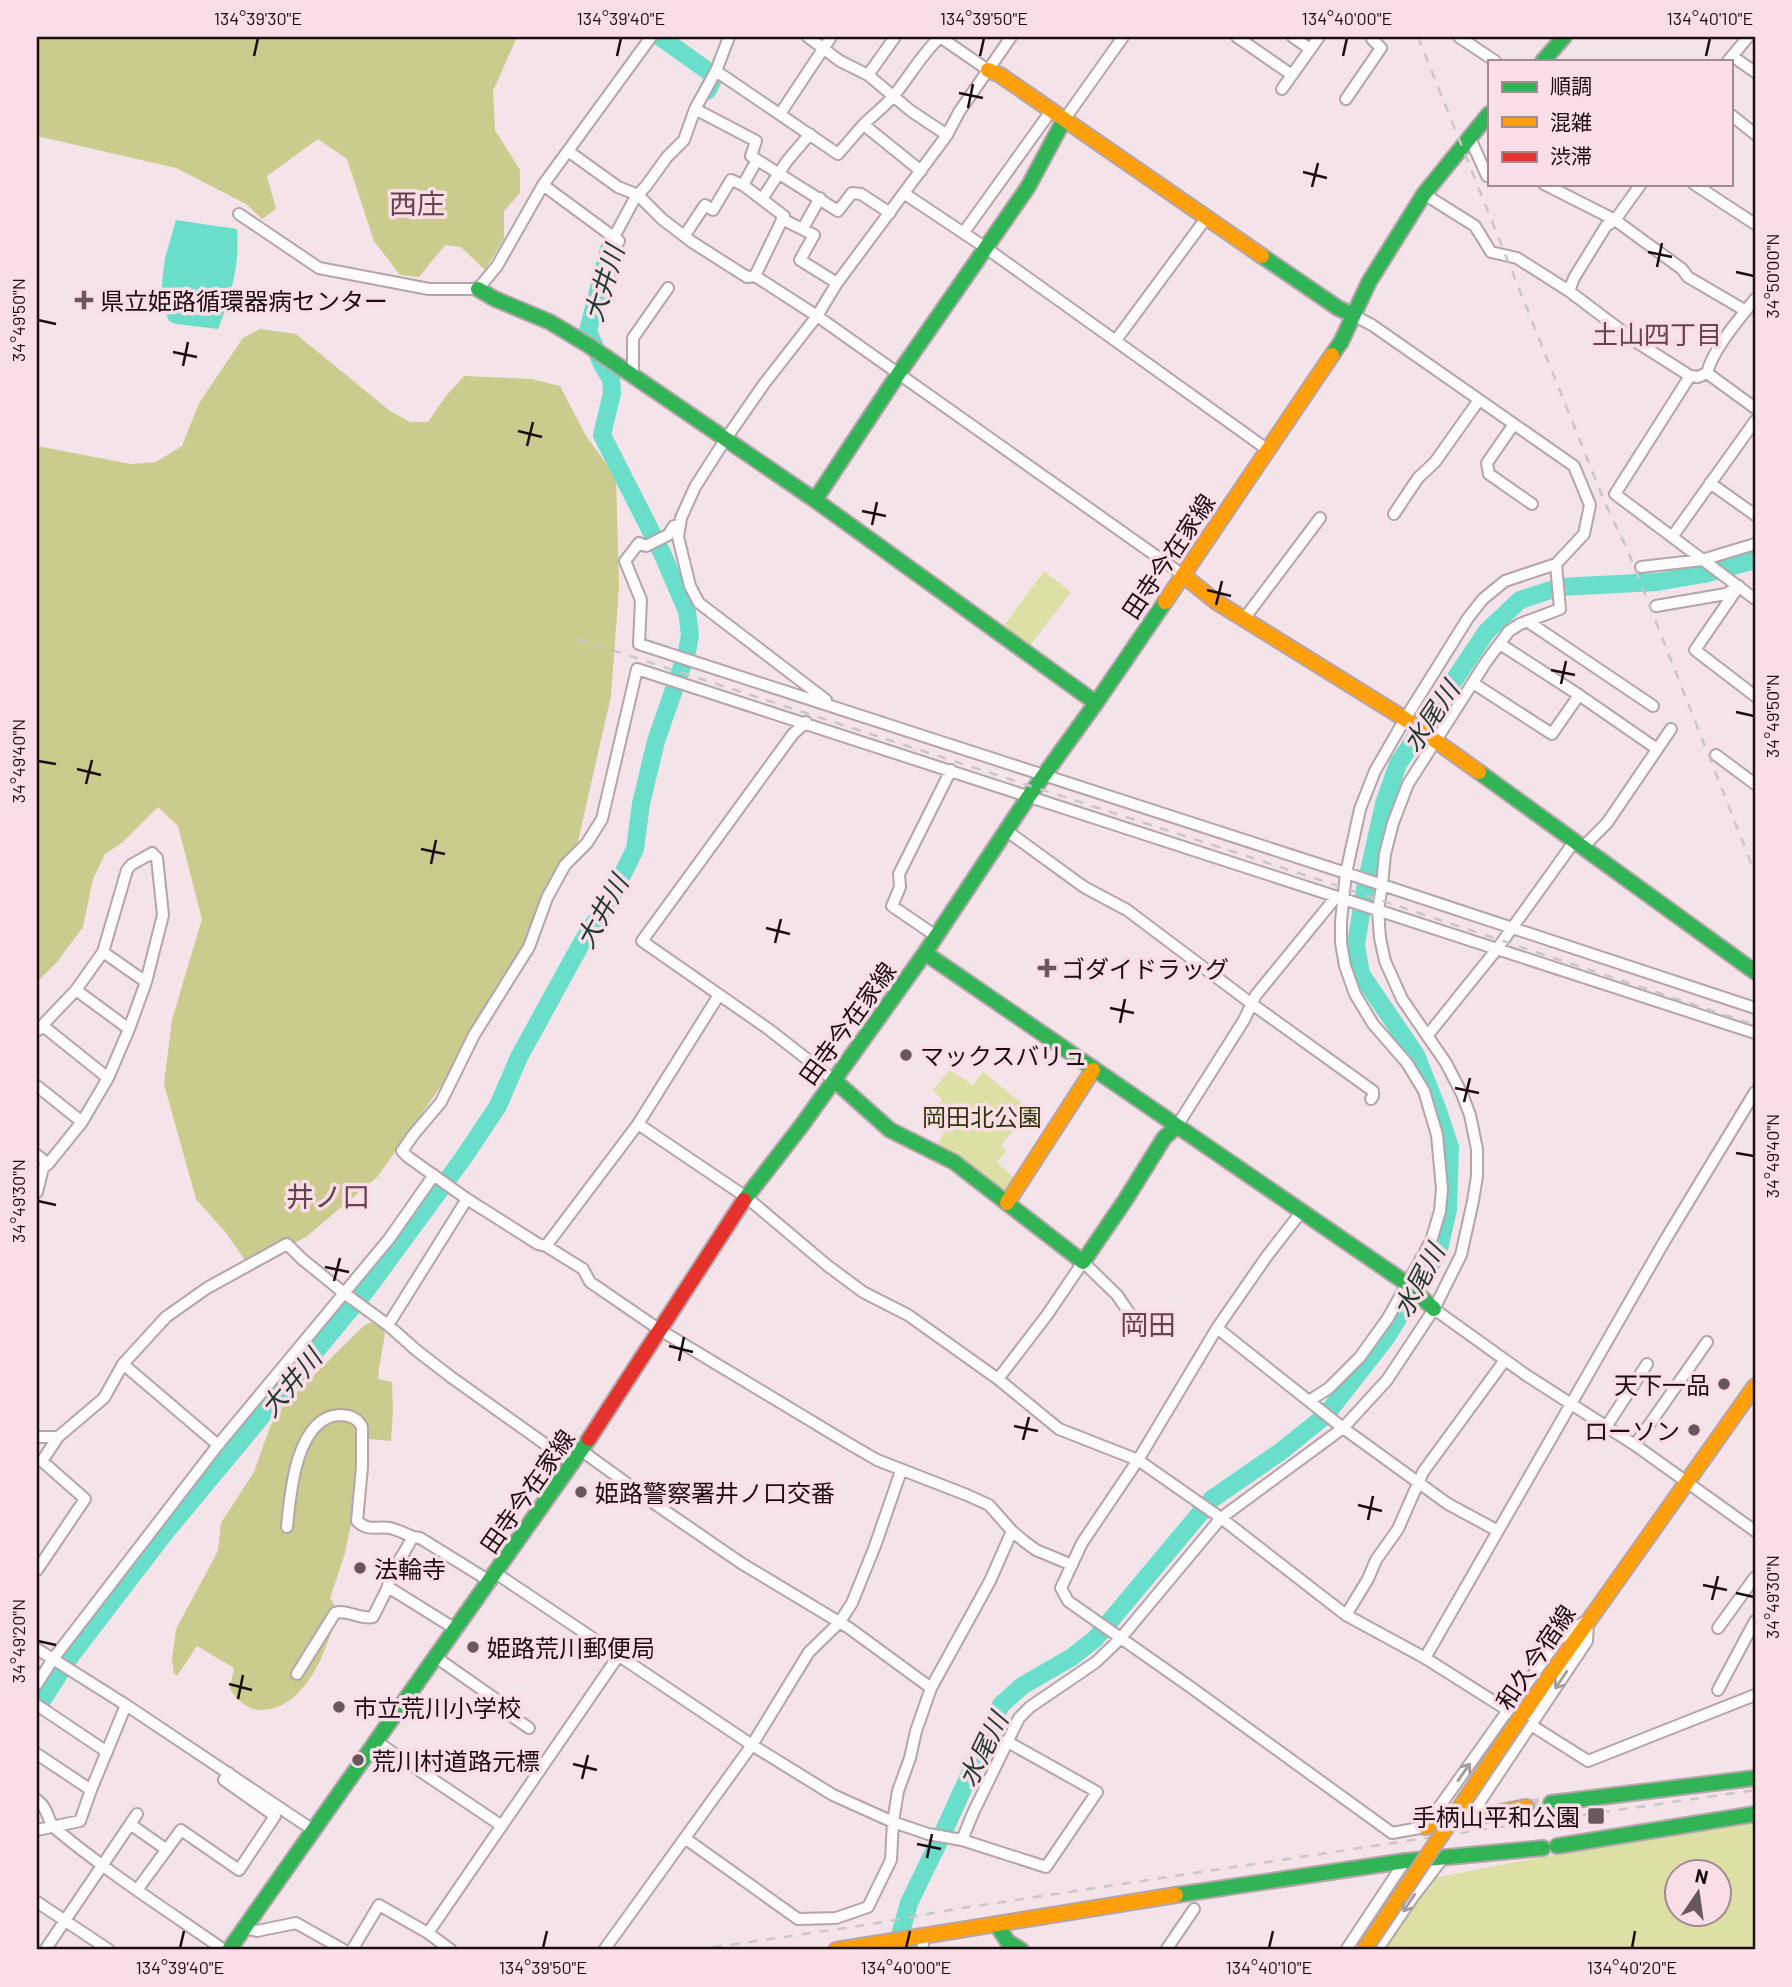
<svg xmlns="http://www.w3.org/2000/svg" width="1792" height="1987" font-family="Barlow,'Noto Sans JP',sans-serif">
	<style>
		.green { fill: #dde0a5; fill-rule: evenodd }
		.forest { fill: #cacb8d }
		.water { fill: #69deca }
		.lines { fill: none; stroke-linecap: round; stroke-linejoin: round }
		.river { stroke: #69deca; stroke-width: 18 }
		.secondary-tunnel { stroke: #d4c4c9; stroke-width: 14; stroke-dasharray: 14 7; stroke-linecap: butt }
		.street-casing { stroke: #b4a5aa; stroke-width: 14 }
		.fast-casing { stroke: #b4a5aa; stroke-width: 18 }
		.slow-casing { stroke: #b4a5aa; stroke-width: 18 }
		.jam-casing { stroke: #b4a5aa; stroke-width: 18 }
		.street { stroke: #fdfbfc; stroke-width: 10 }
		.fast { stroke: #30b455; stroke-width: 14 }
		.slow { stroke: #ff9f0a; stroke-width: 14 }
		.jam { stroke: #e5322d; stroke-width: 14 }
		.rail { stroke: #cac5c6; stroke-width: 2.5; stroke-dasharray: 9 9; stroke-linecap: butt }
		.slow-bridge-casing { stroke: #b4a5aa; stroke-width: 18; stroke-linecap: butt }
		.slow-bridge { stroke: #ff9f0a; stroke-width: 14 }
		.oneway { stroke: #a39c9e }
		.ticks { fill: none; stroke: #1c0d12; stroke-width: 2.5 }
		.poi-dot { fill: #68585d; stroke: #fadee7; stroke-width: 2.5 }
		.labels { text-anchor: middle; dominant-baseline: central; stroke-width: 7; stroke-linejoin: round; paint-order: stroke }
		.poi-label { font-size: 24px; fill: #1c0d12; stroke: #fadee7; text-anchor: start }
		.street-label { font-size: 24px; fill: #1c0d12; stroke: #fadee7 }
		.park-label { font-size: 24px; fill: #313706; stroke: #fadee7 }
		.water-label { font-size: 26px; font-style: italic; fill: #1e3932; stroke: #fadee7 }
		.neighbourhood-label { font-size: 26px; fill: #67424f; stroke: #fadee7 }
		.quarter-label { font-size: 28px; fill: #67424f; stroke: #fadee7 }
		.neatline { fill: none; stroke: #1c0d12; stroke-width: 2.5 }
		.ticks-label { font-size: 18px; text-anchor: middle; fill: #1c0d12 }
	</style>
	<rect width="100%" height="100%" fill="#f4e4e9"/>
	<path class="green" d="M1044,571l27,21 -42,55 -26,-20z
		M949,1070l24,15 10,-13 46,37 -28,37 5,5 -9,12 19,16 -7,10 -11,3 -62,-44 12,-23 -15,-11 9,-15 -9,-8z
		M1755,1822v128h-372l44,-66 7,-6 153,-30zM1676,1871h42v42h-42z"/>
	<path class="forest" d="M37,37h480l-24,54 2,39 25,40v23l-16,18v28l-19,31 -24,-23 -16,-2 -26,32 -19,-2 -26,-34 -27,-82 -29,-20 -51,37 9,33 -14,10 -16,-15 -70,-36 -139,-32z
		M260,329l36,5 94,77 20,11h18l18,-26 18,-20 67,3 29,7 26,50 30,41 3,110 -8,109 -35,154 -60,129 -138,197 -72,61 -57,29 -23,-33 -30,-34 -32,-115 8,-64 30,-101 -24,-93 -20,-19 -35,35 -18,12 -12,25 -10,48 -26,35 -20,20v-536l94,18 25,-2 26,-16 17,-43 44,-65z
		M373,1322l12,4c0,17 -6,35 -7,53l14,3 1,29 -2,30 -31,-3 -5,66 -10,49 -15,45 8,13c-11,37 -31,100 -79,99 -12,-1 -24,-11 -29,-22l4,-20 -37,-22 -20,30 -3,-3 -2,-13 4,-31 42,-78 3,-28 33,-51 16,-45 11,-18 61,-62 24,-23z"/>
	<path class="water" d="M176,220l61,9c3,35 -6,68 -19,100l-42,-5 -7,-3 -7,-16v-23l3,-24z"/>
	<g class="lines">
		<path class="river" d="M660,37l55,39 -8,15
			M37,1708l35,-54 92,-120 204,-246 96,-131 34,-51 21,-49 61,-111 35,-56 20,-41 6,-45 15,-63 31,-89 3,-17 -3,-24 -25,-58 -60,-118 10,-42 -1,-14 -9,-15 -14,-33 21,-82
			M896,1950l13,-47 34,-70 58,-128 21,-19 50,-29 23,-18 117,-140 68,-47 45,-36 61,-78 52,-85 10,-43 2,-63 -13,-39 -21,-53 -55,-81 -5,-29 9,-56 19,-85 14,-40 89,-133 33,-31 40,-13 97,-5 47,-8 51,-14"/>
		<path class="secondary-tunnel" d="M1526,1807l25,-4"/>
		<g class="street-casing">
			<path id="street" d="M808,37l32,24 28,14 43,36 36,24
				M940,37l48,33
				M1237,37l55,38
				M1293,37l17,12
				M1459,37l36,24
				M1732,56l23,16
				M1728,61l20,-24
				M716,71l122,83c9,-10 17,-20 26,-30 10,-10 23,-19 32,-31 15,-19 26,-39 44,-56
				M868,75l27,-38
				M1282,89l37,-52
				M1346,99l35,-51 -9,-9v-2
				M695,109l61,32 -5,15 87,55 14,-18 9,1 29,19
				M780,114l51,-77
				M1731,115l24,19
				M1064,120l59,-83
				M864,125l57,46
				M1470,138l17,38 2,-3
				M568,151l50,36 20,8 24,24 30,23 55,35 8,-1 62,40 366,259
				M1544,184l71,36 67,49 6,8 58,34
				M1694,184l61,40
				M543,185l76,56 -5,7 -6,31
				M743,185l14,-25
				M905,194l81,54 282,202
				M1424,194l51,32 16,26 26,6 52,33 66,50 55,35 8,1 9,-4
				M762,199l25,-38 23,-27
				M239,214l80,54 110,21h49l19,-23 46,-81 108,-148
				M782,219l32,16 -14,25 37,23
				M803,228l17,-30
				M964,232l87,-121
				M685,235l20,-30 8,5 18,-30 12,5 41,31 -29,60
				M614,237l21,-39 11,-12 21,-29 17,-17 11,-31 21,-38 13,-34
				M1569,291l5,-13 32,-52 9,-6 26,-36
				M1116,340l91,-123
				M1707,373c6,-24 32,-54 48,-74
				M1707,373l48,35
				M633,376v-38l35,-50
				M1690,376l-75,118 140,105
				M1514,424l-27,39 2,11 43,30
				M1710,483l45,32
				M1394,514l24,-36 17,-16 44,-62
				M680,526h-6l-6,9 -22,11 -7,-3 -14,18 16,39 -2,44 707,229 409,135
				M1672,537l83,-116
				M1641,567l61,-7 53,-16
				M1739,586l-44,64 60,46
				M1656,606l70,-12 10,-6
				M1244,619l76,-101
				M1527,621l126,85
				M1500,644l79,51 78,54
				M1473,683l79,51 27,-39
				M826,700l-127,-97 -9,-17 -12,-49 3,-19 14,-31 30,-47 39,-56 53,-68 20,-33 110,-148 12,-23 52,-75
				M806,722l-13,12 -151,207 125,87 67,52
				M1716,755l39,29
				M1007,831l77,56 43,23 125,94 121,87v5l-2,3
				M1582,848l25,-25 64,-94
				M936,936l-44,-30 8,-19 -1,-13 52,-104
				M103,952l43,30
				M76,990l53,39
				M43,1026l65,52
				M37,1031l39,-41 27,-38 24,-82 4,-5 21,-12 5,5 6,57 -17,67 -17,47 -21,49 -26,44 -34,42 -5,4 -6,24
				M1427,1036l70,-87 77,-107
				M37,1086l45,36
				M638,1124l108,73 82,69 35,26 45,23 90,64 61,50 79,31 83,58 125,97 79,43 163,103 167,-66
				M1177,1126l67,-106 12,-25 80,-98
				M37,1155l11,9
				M1302,1211l-35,45 -50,72 -79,132 -56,83 -21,45 7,13 121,85 203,147 33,-6 133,-187 26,-18
				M546,1246l92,-122 81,-129
				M1434,1309l92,66 109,70 120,86
				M388,1325l79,-126
				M1217,1328l126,100 105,76 50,27
				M123,1364l95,81
				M998,1379l49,-64 36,-53 34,33 13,19
				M1309,1401l20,-13 31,-31 28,-39 43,-77 9,-30 2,-22 -5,-54 -13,-44 -17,-28 -34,-39 -18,-30 -10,-28 -4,-23v-22l5,-48 14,-64 15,-38 30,-52 63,-101 15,-19 22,-18 51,-17 28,-30 6,-29 -16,-39 -202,-141 -19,-10
				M1606,1427l41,-63
				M37,1437h21l46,-39 19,-34 43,-47 41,-29 80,-44 15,15 42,34 44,32 28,25 35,27 122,87
				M1635,1445l72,-103
				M582,1451l76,55 83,57 108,65 82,60
				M287,1527c3,-33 9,-109 52,-112 10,0 19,3 23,12v40l-5,54c12,11 20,5 33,7 8,2 16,6 23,9
				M1072,1565l-36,-15 -11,-8 -13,-11 -23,-26 -22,-10 -90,-35 -31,-18 -186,-112 -70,-48 -7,-13 -37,-23 -8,-2 -71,-45 -59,-42 -6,-6 12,-17 27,-32 33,-67 55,-88 18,-49 18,-33 22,-22 15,-24 35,-150 1118,364
				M37,1570l48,-71 -43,-38 16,-24
				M497,1574l255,171 81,50 60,27 35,12 34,6 84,27 51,-75 -91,-51
				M1346,1615l22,-36 8,-19 22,-31 25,-57 82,-112
				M1718,1628l37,-51
				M457,1630l-69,-43 1,-9 24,-41 7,1 71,44
				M37,1649l89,56 187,125
				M437,1658l67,47 9,12 16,11
				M1425,1658l239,-416 91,-150
				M297,1674l38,-61c12,-4 25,7 38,4l15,-30
				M37,1684l16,-25 165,-214 171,-206 45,-64
				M1718,1690l37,-69
				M37,1705l70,47
				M377,1742l125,84
				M37,1754l54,36
				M37,1800c13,9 9,22 20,30 53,44 111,81 167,120
				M1480,1815l-1,-12 108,-162 1,-21
				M130,1824l37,26
				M37,1830l43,-9 11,-31 35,-85
				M686,1839l112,80 38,-1 32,-11 23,-47 2,-38 5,-31 12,-33 6,-27 15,-43 59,-107 22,-50
				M962,1840l11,-27 46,-95 11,-11 66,-45 24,-23 101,-121 122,-90 44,-48 47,-71 27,-54 12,-54 4,-25v-27l-7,-34 -8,-21 -16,-31 -44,-64 -17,-38 -5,-23 -2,-28 4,-25 3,-31 8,-31 15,-39 78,-122 23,-31 11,-7 40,-15 -4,-45
				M137,1890l44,-60 58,40 36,-54 -51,-36 5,-7
				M37,1902l72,48
				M245,1928l12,3 39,-8 48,27
				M428,1933l191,-278
				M45,1950l92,-136
				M352,1950l27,-45 49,28 23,17
				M604,1950l148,-205 57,-93 30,-29 13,-20 23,-57 26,-75
				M922,1950l2,-13
				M1166,1950l28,-41
				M1346,1950l59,-89
				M1377,1950l36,-53 30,-39"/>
		</g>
		<g class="fast-casing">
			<path id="fast" d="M1543,61l21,-24
				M1262,256l76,52 15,7
				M478,289l17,10 55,23 38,23 227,155 281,203
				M1332,355l9,-13 28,-60 55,-88 65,-80
				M815,500l84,-127 129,-186 36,-67
				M1479,772l276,200
				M925,953l481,330 28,26
				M834,1080l56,50 64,32 129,100 43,-63 38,-61 13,-12
				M744,1200l58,-75 123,-172 104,-157 67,-93 69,-101
				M1551,1803l204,-25
				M1557,1846l198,-32
				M1176,1895l229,-34 138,-13
				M996,1924l12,18 13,8
				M229,1950l360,-511"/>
		</g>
		<g class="slow-casing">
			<path id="slow" d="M988,70l12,5 262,181
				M1183,575l32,26 190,118 74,53
				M1165,602l167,-247
				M1007,1203l86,-133
				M1522,1715l233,-329
				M1425,1827l101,-20
				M836,1950l340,-55"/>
		</g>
		<g class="jam-casing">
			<path id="jam" d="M589,1439l155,-239"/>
		</g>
		<use href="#street" class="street"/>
		<use href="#fast" class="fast"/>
		<use href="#slow" class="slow"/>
		<use href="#jam" class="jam"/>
		<path class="rail" d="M1418,37l187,466 23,48 127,322
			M578,639l733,238 444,148
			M1583,1815l172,-25
			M695,1950l177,-26 84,-15 583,-88"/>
		<g class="slow-bridge-casing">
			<path id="slow-bridge" d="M1364,1950l158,-235"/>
		</g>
		<use href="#slow-bridge" class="slow-bridge"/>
	</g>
	<defs><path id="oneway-shaft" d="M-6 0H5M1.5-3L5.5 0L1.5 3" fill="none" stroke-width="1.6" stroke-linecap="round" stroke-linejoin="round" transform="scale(1.75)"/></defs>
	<g class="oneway">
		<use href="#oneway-shaft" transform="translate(1561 1680) rotate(124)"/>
		<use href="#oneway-shaft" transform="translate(1464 1772) rotate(-55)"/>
		<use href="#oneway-shaft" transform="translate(1409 1903) rotate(124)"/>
	</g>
	<path class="ticks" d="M254,56l4,-18M617,56l4,-18M980,56l4,-18M1343,56l4,-18M1706,56l4,-18M959,93l24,5M968,108l5,-24M1303,172l24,6M1312,187l6,-24M1648,252l24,5M1657,267l5,-24M1736,272l18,4M38,320l18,4M173,352l24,5M183,366l5,-24M518,431l24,6M527,446l6,-24M862,511l24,5M872,525l5,-23M1207,590l24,6M1216,605l6,-24M1551,670l24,5M1561,684l5,-23M1736,712l18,4M38,761l18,3M77,769l24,6M86,784l6,-24M421,849l24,5M431,864l5,-24M766,928l24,6M775,943l6,-24M1110,1008l24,5M1120,1023l5,-24M1455,1088l24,5M1464,1102l6,-24M1736,1153l18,3M38,1201l18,4M325,1267l24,5M334,1281l6,-23M669,1346l24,6M679,1361l5,-24M1014,1426l24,5M1023,1440l6,-23M1358,1505l24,6M1368,1520l5,-24M1703,1585l24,5M1736,1593l18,4M1712,1600l6,-24M38,1641l18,4M229,1684l23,6M238,1699l5,-24M573,1764l24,6M582,1779l6,-24M917,1844l24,5M927,1858l5,-24M180,1948l4,-17M543,1948l4,-17M906,1948l4,-17M1269,1948l4,-17M1632,1948l3,-17"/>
	<g class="poi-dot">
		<path d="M80.5 289.5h7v7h7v7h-7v7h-7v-7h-7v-7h7z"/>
		<path d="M1043.5 957.5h7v7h7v7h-7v7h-7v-7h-7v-7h7z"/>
		<circle cx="906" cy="1055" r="7"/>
		<circle cx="1724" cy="1384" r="7"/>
		<circle cx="1694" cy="1430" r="7"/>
		<circle cx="581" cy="1492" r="7"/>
		<circle cx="360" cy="1568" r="7"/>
		<circle cx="473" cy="1647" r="7"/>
		<circle cx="339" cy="1707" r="7"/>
		<circle cx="358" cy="1760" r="7"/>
		<rect x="1587" y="1807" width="18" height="18" rx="3.5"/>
	</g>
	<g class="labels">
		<g class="poi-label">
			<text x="100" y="300">県立姫路循環器病センター</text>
			<text x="1061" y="968">ゴダイドラッグ</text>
			<text x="920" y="1055">マックスバリュ</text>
			<text x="1710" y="1384" text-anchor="end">天下一品</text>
			<text x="1680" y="1430" text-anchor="end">ローソン</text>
			<text x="595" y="1492">姫路警察署井ノ口交番</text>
			<text x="374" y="1568">法輪寺</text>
			<text x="487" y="1647">姫路荒川郵便局</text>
			<text x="353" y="1707">市立荒川小学校</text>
			<text x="372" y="1760">荒川村道路元標</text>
			<text x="1580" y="1816" text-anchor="end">手柄山平和公園</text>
		</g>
		<g class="street-label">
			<text transform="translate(1168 556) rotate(-56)">田寺今在家線</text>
			<text transform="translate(847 1023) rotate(-54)">田寺今在家線</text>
			<text transform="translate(527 1491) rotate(-55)">田寺今在家線</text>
			<text transform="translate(1535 1657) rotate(-56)">和久今宿線</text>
		</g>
		<g class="park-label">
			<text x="982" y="1116">岡田北公園</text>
		</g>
		<g class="water-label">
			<text transform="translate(603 283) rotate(-73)">大井川</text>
			<text transform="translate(1430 716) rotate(-56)">水尾川</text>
			<text transform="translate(601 911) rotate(-61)">大井川</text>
			<text transform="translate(1418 1280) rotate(-62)">水尾川</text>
			<text transform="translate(290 1382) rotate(-50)">大井川</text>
			<text transform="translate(982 1749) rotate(-64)">水尾川</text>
		</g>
		<g class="neighbourhood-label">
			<text x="1657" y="333">土山四丁目</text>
		</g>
		<g class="quarter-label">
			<text x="417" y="203">西庄</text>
			<text x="328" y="1196">井ノ口</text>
			<text x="1148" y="1324">岡田</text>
		</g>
	</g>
	<rect width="1792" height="1987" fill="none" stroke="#fadee7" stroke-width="77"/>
	<rect x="1488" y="60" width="245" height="126" fill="#fadee7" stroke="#a18a92" stroke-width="2"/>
	<rect x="1502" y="82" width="35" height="10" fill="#30b455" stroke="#a18a92" stroke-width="2"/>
	<text x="1550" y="94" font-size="21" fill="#1c0d12">順調</text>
	<rect x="1502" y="117" width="35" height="10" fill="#ff9f0a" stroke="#a18a92" stroke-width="2"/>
	<text x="1550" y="130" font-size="21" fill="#1c0d12">混雑</text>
	<rect x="1502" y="152" width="35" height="10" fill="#e5322d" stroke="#a18a92" stroke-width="2"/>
	<text x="1550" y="164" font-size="21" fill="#1c0d12">渋滞</text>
	<g transform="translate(1698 1893) rotate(13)"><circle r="33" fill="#fadee7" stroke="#a18a92" stroke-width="2"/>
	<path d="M0-5L12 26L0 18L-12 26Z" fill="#68585d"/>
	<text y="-10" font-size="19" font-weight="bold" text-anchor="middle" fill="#1c0d12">N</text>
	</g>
	<rect x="38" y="38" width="1716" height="1910" class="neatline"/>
	<g class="ticks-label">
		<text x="258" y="25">134°39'30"E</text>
		<text x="621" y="25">134°39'40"E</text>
		<text x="984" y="25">134°39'50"E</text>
		<text x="1347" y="25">134°40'00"E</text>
		<text x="1710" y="25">134°40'10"E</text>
		<text transform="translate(1773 276) rotate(-90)" y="6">34°50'00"N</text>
		<text transform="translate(19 320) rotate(-90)" y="6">34°49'50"N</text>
		<text transform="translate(1773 716) rotate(-90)" y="6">34°49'50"N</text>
		<text transform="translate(19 761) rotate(-90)" y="6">34°49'40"N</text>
		<text transform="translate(1773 1156) rotate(-90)" y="6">34°49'40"N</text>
		<text transform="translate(19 1201) rotate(-90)" y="6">34°49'30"N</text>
		<text transform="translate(1773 1597) rotate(-90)" y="6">34°49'30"N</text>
		<text transform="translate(19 1641) rotate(-90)" y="6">34°49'20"N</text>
		<text x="180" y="1974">134°39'40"E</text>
		<text x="543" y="1974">134°39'50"E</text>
		<text x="906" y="1974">134°40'00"E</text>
		<text x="1269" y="1974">134°40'10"E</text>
		<text x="1632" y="1974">134°40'20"E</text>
	</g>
</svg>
